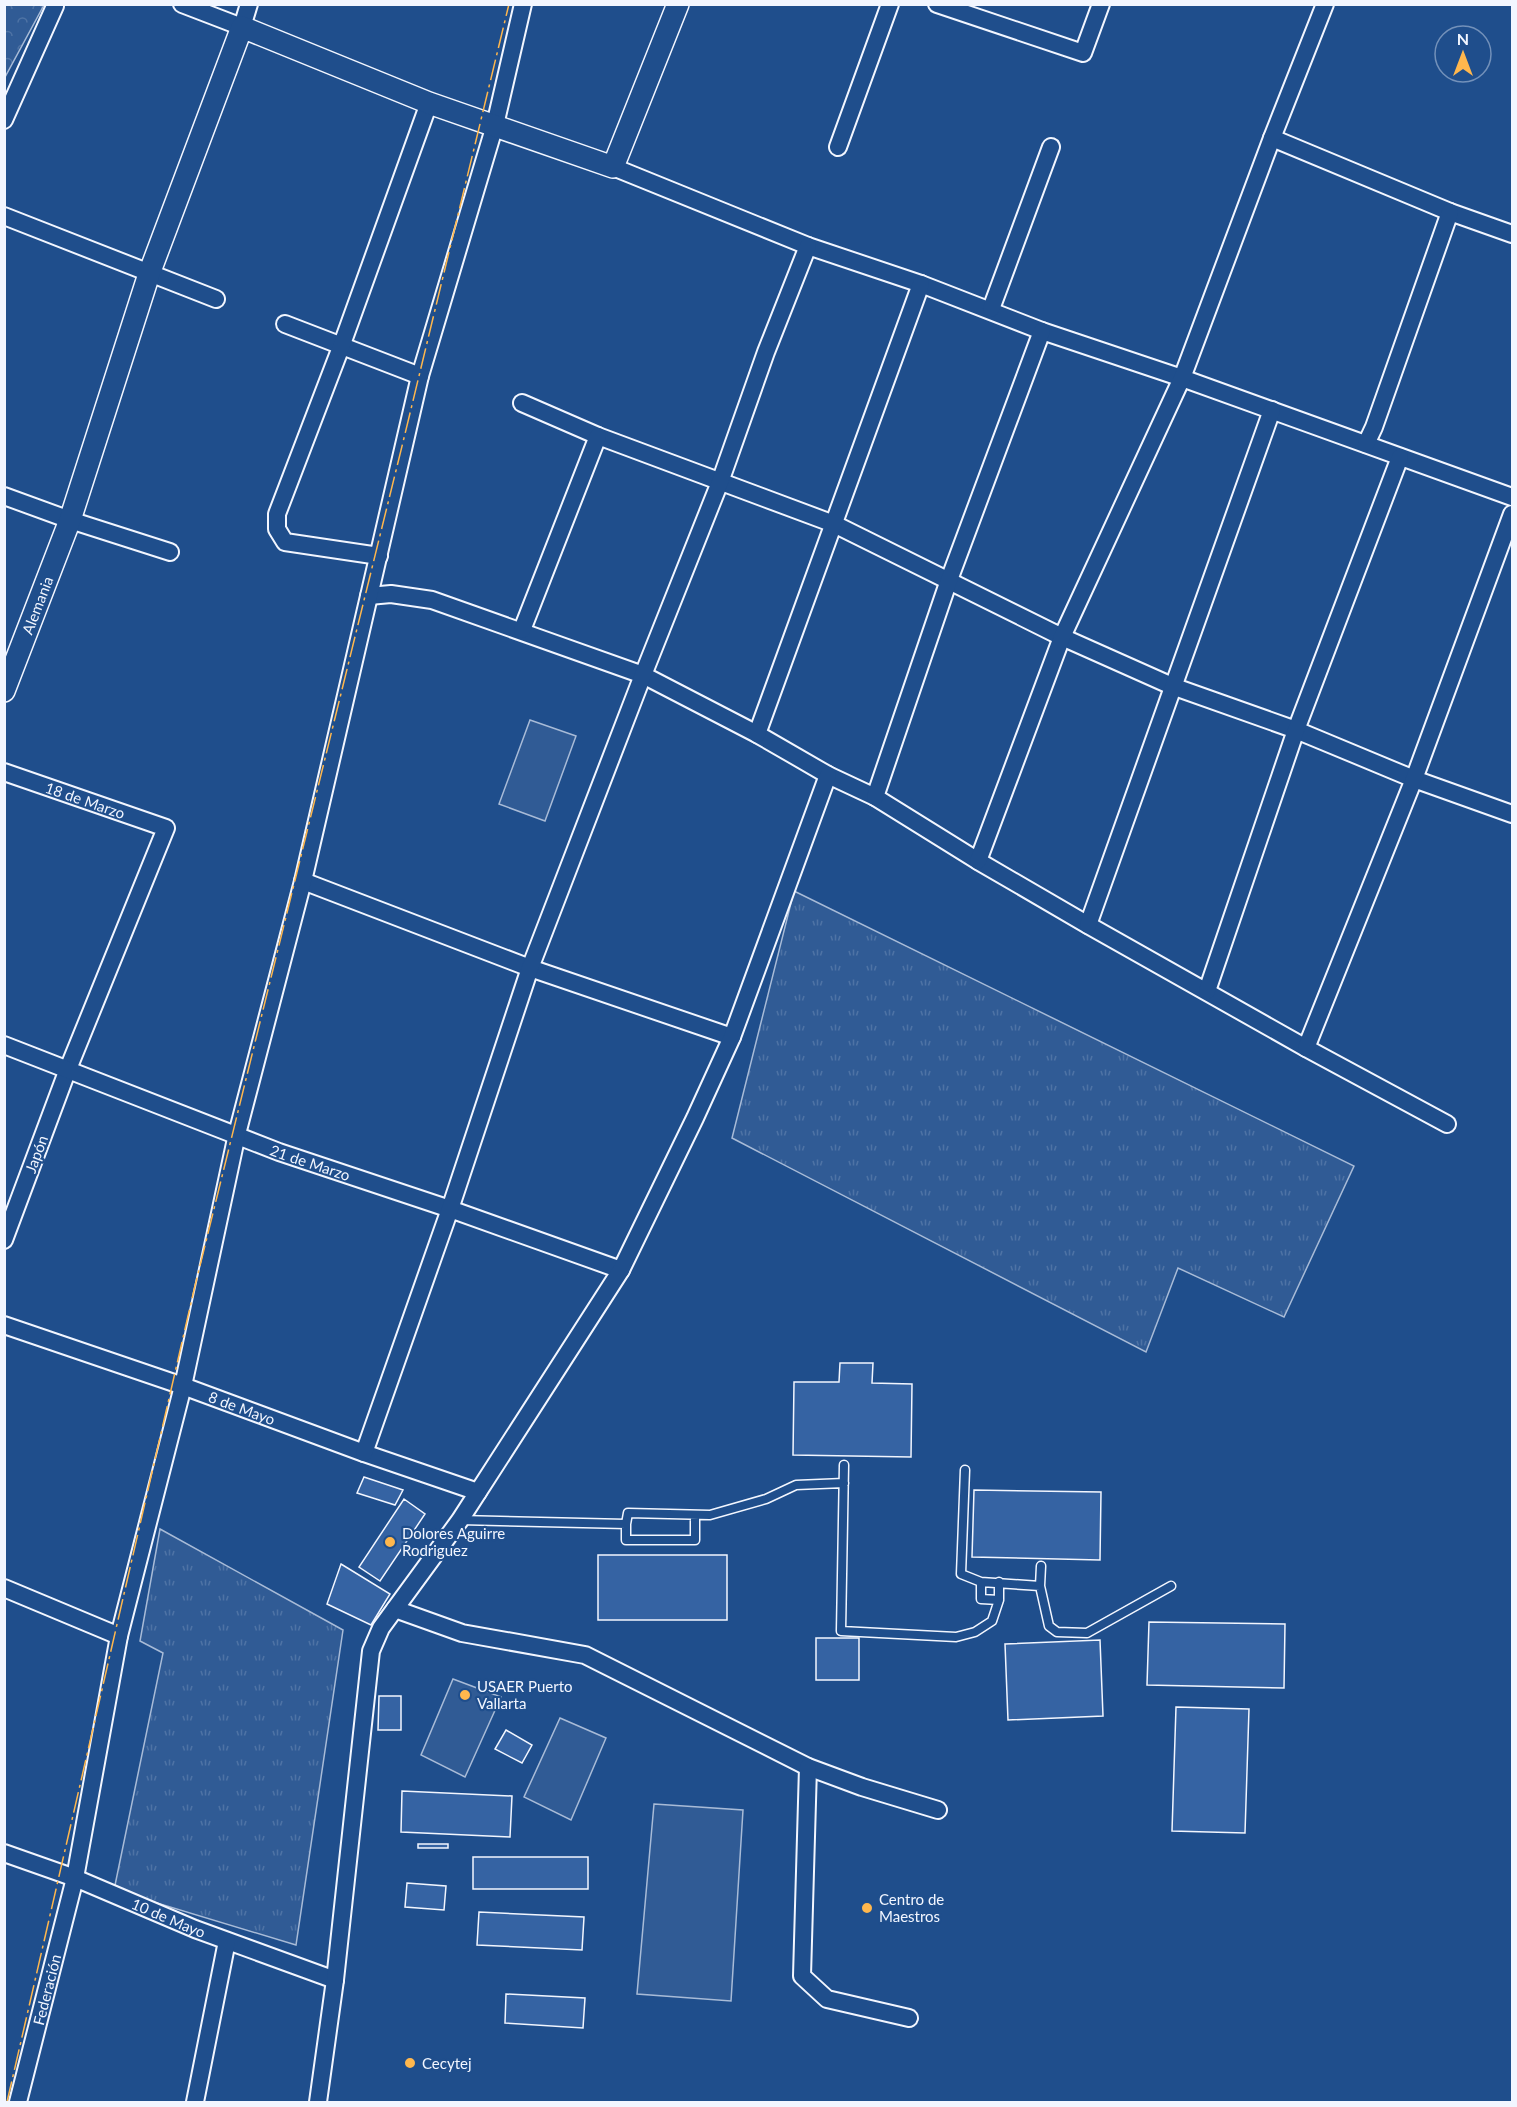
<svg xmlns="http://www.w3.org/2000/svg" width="1517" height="2107" font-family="Lato,sans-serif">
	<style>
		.grass { fill: url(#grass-tufts); stroke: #a8bbd7; stroke-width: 1.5 }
		.park { fill: url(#park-crowns); stroke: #a8bbd7; stroke-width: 1.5 }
		.built { fill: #305b95; stroke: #a8bbd7; stroke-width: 1.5 }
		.building { fill: #3563a3; stroke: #f2f6ff; stroke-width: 1.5 }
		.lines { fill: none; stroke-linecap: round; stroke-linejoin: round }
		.service-casing { stroke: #f2f6ff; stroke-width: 11 }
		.minor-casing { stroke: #f2f6ff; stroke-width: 20 }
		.tertiary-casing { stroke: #f2f6ff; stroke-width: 24 }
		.service { stroke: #1f4e8c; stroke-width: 8 }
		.minor { stroke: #1f4e8c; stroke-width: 16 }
		.tertiary { stroke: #1f4e8c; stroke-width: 21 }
		.power { stroke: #ffb74d; stroke-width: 1.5; stroke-dasharray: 21 4.5 3 4.5; stroke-linecap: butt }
		.poi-dot { fill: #ffb74d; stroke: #1f4e8c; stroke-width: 2 }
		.labels { text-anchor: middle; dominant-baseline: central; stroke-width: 4.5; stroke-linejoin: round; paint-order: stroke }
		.street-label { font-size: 15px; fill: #f2f6ff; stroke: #1f4e8c }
		.poi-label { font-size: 15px; fill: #f2f6ff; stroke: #1f4e8c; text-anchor: start }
	</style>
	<defs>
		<pattern id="grass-tufts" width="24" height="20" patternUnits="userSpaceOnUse" patternTransform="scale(1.5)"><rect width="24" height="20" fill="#305b95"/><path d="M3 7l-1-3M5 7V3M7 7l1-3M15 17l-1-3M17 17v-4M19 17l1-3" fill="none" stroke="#4e73a5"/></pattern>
		<pattern id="park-crowns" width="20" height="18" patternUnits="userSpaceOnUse" patternTransform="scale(1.5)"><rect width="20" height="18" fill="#305b95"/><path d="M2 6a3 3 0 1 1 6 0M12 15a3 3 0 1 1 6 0" fill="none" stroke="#4e73a5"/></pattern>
	</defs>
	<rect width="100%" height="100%" fill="#1f4e8c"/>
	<path class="grass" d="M794,891l560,275 -70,151 -106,-49 -32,84 -414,-214z
		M160,1529l183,101 -47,315 -182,-55 49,-237 -23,-12z"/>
	<path class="park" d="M5,4l39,1 -39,72 -1,-72z"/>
	<path class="built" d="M530,720l46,16 -31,85 -46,-17z
		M453,1679l48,18 -36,80 -44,-22z
		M560,1718l46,20 -35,82 -47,-23z
		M654,1804l89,6 -12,191 -94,-7z"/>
	<path class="building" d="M840,1363h33l-1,20 40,1 -1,73 -118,-2 1,-73h45z
		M364,1477l39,13 -8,15 -38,-12z
		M974,1490l127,2 -1,68 -128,-3z
		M404,1499l21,15 -45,67 -21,-14z
		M598,1555h129v65h-129z
		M341,1564l49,30 -19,31 -44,-21z
		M1149,1622l136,2 -1,64 -137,-3z
		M816,1638h43v42h-43z
		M1100,1640l3,76 -95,4 -3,-76z
		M379,1696h22v34h-23z
		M1176,1707l73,2 -4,124 -73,-2z
		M506,1730l26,15 -10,18 -27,-14z
		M402,1791l110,5 -2,41 -109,-5z
		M418,1844h30v4h-30z
		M473,1857h115v32h-115z
		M407,1883l39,3 -2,24 -39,-3z
		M479,1912l105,5 -2,33 -105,-5z
		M506,1994l79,4 -2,30 -78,-5z"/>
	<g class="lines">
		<g class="service-casing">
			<path id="service" d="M844,1465l-3,166 115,6 19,-5 17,-11 7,-21 -18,-1v-17
				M965,1470l-4,104 20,8 59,4
				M460,1520l166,4 2,-11 82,2 56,-16 30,-14 48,-2
				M626,1524v16h69v-25
				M1041,1566l-1,20 9,40 8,6 30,1 84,-47
				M999,1582v18"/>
		</g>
		<g class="minor-casing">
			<g id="minor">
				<path d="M182,4l60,23 7,-23"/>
				<path d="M937,4l146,49 18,-49"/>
				<path d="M4,120l51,-114"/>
				<path d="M1272,138l178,74 62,22"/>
				<path d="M838,147l52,-143"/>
				<path d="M613,167l195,79 113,38 121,47 140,47 330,119"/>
				<path d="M4,216l212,83"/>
				<path d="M991,309l60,-162"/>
				<path d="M285,324l135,52"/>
				<path d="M522,403l76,33 236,88 228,113 110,49 124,44 118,49 98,35"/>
				<path d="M1366,444l8,-17 76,-215"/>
				<path d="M4,496l66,24 100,32"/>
				<path d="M379,556l-94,-14 -8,-13v-15l64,-167 88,-244"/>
				<path d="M369,596l22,-2 41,6 211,75 114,59 71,41 47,22 103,64 110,64 218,123 141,76"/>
				<path d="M522,630l76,-194"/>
				<path d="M757,734l164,-450"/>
				<path id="s1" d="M4,772l162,56 -98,241 -64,171"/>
				<path d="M875,797l74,-217 93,-249"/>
				<path d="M978,861l84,-224 120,-259 90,-240 53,-134"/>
				<path d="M303,881l227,87 202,69"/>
				<path d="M1088,925l184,-515"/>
				<path d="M1207,991l89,-261 104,-273"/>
				<path id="s2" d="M4,1045l275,107 171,57 171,61"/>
				<path d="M1306,1048l108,-269 98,-265"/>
				<path id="s3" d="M4,1325l179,61 181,67 114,39"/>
				<path d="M364,1453l86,-244 80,-241 113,-293 77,-193 46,-130 42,-106"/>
				<path d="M4,1588l115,48"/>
				<path d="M395,1609l67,24 123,22 223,112 54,20 76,23"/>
				<path d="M808,1767l-6,209 25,23 82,19"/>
				<path id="s4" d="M4,1853l71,25 120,51 140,51"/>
				<path id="s5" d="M18,2102l57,-224 44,-242 64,-250 54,-252 66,-253 117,-505 75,-251 28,-121"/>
				<path d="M195,2102l32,-161"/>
				<path d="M318,2102l17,-122 36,-329 10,-23 79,-108 161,-250 74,-152 37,-81 96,-262"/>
			</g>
		</g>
		<g class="tertiary-casing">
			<g id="tertiary">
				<path id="s6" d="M4,691l66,-171 79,-246 93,-247 187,76 184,64 65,-163"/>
			</g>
		</g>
		<use href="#service" class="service"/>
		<use href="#minor" class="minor"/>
		<use href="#tertiary" class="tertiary"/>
		<path class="power" d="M7,2102l187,-812 210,-852 105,-434"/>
	</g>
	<g class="poi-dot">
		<circle cx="390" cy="1542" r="6"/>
		<circle cx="465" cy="1695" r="6"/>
		<circle cx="867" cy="1908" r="6"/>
		<circle cx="410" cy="2063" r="6"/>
	</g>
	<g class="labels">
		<g class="street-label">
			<text stroke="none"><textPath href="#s6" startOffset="92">Alemania</textPath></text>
			<text stroke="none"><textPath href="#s1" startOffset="86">18 de Marzo</textPath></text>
			<text transform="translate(36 1154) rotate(-70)">Japón</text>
			<text stroke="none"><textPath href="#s2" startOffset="328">21 de Marzo</textPath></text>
			<text stroke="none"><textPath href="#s3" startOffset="252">8 de Mayo</textPath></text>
			<text stroke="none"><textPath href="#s4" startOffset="177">10 de Mayo</textPath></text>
			<text stroke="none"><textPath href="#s5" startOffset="116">Federación</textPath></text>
		</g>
		<g class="poi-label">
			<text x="402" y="1533">Dolores Aguirre<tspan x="402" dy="17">Rodriguez</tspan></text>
			<text x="477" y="1686">USAER Puerto<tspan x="477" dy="17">Vallarta</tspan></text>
			<text x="879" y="1899">Centro de<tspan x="879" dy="17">Maestros</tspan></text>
			<text x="422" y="2063">Cecytej</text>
		</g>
	</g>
	<rect width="1517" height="2107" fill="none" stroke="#f2f6ff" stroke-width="12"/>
	<g transform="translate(1463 54)"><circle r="28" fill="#1f4e8c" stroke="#7391ba" stroke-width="1.5"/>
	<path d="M0-4.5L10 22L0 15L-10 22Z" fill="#ffb74d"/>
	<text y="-9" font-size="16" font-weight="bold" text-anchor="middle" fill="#f2f6ff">N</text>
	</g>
</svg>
